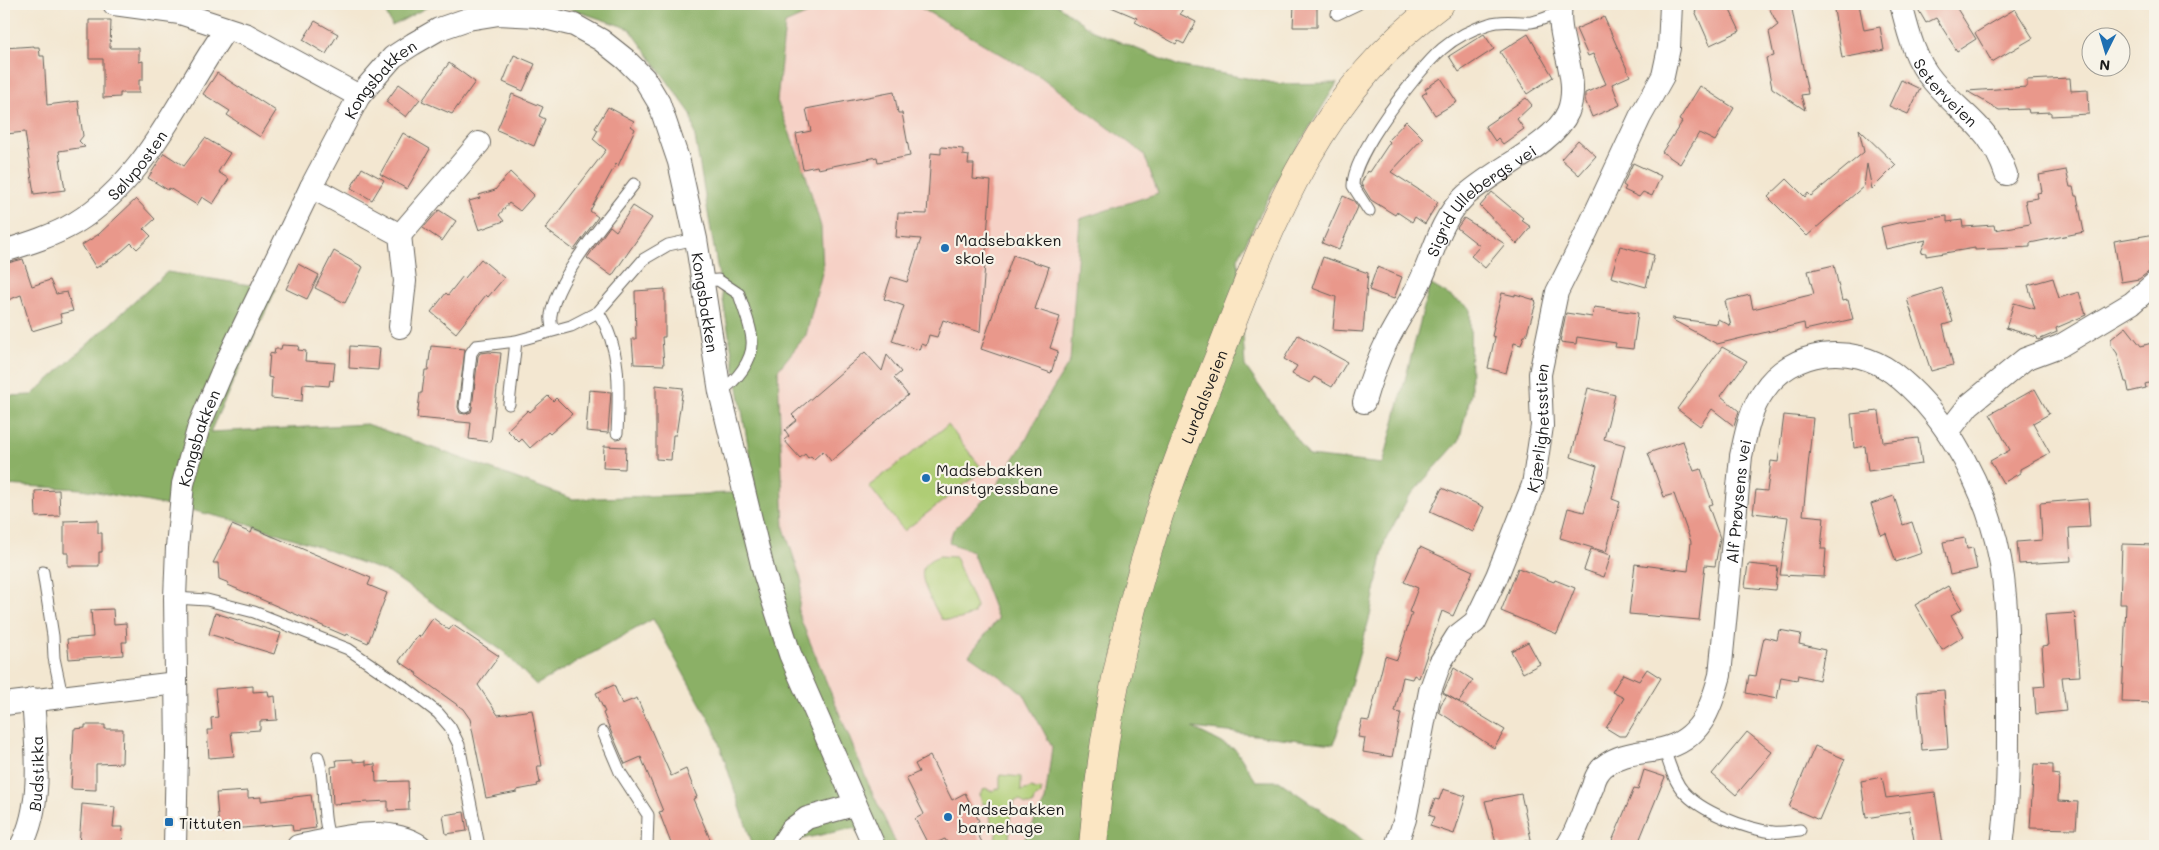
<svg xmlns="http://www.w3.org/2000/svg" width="2159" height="850" font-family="Mali,sans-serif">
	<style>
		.built { fill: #f6d1c6 }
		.green { fill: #afcd74; stroke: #667448 }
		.forest { fill: #8bb066; stroke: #546641 }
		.building { fill: #e9988b }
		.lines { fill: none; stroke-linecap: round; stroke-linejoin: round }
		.lane-casing { stroke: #67635b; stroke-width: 13 }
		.street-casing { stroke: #67635b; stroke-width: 24 }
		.secondary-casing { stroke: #67635b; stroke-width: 29 }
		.lane { stroke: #fff; stroke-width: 11 }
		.street { stroke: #fff; stroke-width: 22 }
		.secondary { stroke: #fbe6c3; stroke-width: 28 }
		.poi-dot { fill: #1f6fb2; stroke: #f7f3e8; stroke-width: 2 }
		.labels { text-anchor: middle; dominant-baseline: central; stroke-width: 4.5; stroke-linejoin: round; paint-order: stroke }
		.street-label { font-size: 16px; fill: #1c1c1c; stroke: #f7f3e8 }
		.poi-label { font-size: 16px; fill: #1c1c1c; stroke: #f7f3e8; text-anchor: start }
	</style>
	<rect width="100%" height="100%" fill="#f7f3e8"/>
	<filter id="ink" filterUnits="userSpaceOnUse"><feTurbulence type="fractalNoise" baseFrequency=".02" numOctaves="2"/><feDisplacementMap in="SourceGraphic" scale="10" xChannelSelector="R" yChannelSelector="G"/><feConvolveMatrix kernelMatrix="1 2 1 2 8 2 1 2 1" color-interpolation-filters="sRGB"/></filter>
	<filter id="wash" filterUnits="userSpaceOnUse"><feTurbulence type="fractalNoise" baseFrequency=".0096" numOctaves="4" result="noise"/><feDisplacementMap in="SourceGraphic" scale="20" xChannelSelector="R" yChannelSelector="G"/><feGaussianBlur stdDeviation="1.12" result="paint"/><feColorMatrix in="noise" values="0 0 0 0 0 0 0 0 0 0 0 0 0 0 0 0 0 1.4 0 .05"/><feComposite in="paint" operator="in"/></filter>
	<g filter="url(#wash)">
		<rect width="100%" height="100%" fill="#f3e7d1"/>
		<path class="built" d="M830,4h84l127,73 103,77 14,39 -78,26 -10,142 -24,39 -19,38 -33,52 -41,40 -3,13 22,8 26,68 -29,36 54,38 29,54 -7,54 -24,45h-124l-29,-63 -70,-170 4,-31 -18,-54 -6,-158 28,-35 17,-66 -2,-42 -16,-55 -28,-70 8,-79z"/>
		<path class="green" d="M948,425l35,45 -79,61 -35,-45z
			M939,556l16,1 21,49 -2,7c-11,7 -20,8 -33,6 -6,-13 -29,-46 -13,-57 3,-3 7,-4 11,-6z
			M1000,775l21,2v14l11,-3 3,2 6,-1v6l-7,4 -1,6h-8l-5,-5 -5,1 -4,8 -2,32h-6v5h-9l4,-22h-7l-1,-11h4l-5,-7 -7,-3 -2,-9 5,-6 7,3 8,-3z"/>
		<path class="forest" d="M382,4h51l-41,22z
			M556,4h274l-45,20 -8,77 28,71 16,55 2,42 -17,66 -28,35 6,158 18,54 -4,31 70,170 29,63h-28l-15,-18 -86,18h-15l-39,-118 -61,-109 -117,66 -32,-33 -115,-79 -78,-29 -66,-21 -50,-12 -113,-22 -78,-4v-89l28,-1 135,-123 109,17 -66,143 157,-8 206,75 183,-7 -65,-378 -61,-85z
			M914,4h142l37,27 86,35 101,18 57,-1 -58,94 -41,81 7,108 64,90 74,8 47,-180 40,24 1,85 -12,48 -51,57 -23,43 -15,75 -36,128 -141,-16 43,22 20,31h23l78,54 12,11h-348l24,-45 7,-54 -29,-54 -54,-38 29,-36 -26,-68 -23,-8 4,-13 41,-40 33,-52 19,-38 24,-39 10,-142 78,-26 -14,-39 -103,-77z"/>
		<g id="blocks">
			<path class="building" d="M1104,4h81l-5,10 16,8 -12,22 -6,-3 -2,3 -41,-22 2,-4z
				M1294,4h23v23h-24z
				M1711,4h16l13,27 -30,14 -15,-34z
				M1767,4h24l17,90 -7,1 4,15 -33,-22 -6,-30 8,-2 -5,-24 9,-7z
				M1833,4h26l5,26 16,-3 4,23 -42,8z
				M1915,4h46l-5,3 20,32 -19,12 -21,-33 -10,5z
				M2015,9l18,29 -41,24 -17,-29z
				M1604,17l26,59 -18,8 8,21 -28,12 -7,-17v-7l21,-9 -13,-30 -5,2 -12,-27z
				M89,20h22l-1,28h29v14l4,-1v19h-4v13h-19v4l-17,1v-39h-14z
				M315,21l23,13 -12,20 -23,-14z
				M1484,34l10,15 -35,23 -10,-16z
				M1528,34l25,43 -26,17 -27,-42z
				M34,46v1h5l1,9h4l3,49 31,-4 5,35 -4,5 6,6 -26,4 6,39 -31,4 -9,-62 -19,2 -2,-18 4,-1 -4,-67z
				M514,55l21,9 -12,27 -20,-9z
				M449,63l26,19 -23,32 -30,-13z
				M217,73l59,38 -16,26 -33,-22 3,-4 -27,-17z
				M1441,78l16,24 -22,13 -13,-20 5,-3 -2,-3z
				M2070,78l1,13 17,-1 1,24 -38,2v-4l-22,1 -1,-4 -29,1 -32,-19 60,-4v-7z
				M1901,80l19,9 -12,25 -19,-8z
				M399,84l21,15 -14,18 -20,-15z
				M1700,86l34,22 -19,33 -16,-8 -19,31 -18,-12 20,-30 -3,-2z
				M894,92l4,21h4l8,43 -32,6 -1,-5 -59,12 -1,-3 -14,3 -7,-35 15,-3 -5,-22z
				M512,94l31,13 -4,9 6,3 -11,27 -37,-16z
				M1526,98l6,7 -15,14 7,10 -21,15 -5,-6 -3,3 -10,-15z
				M608,107l26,14 -3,5 4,3 -17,37 -2,-2 -26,47 8,6 -24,33 -29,-21 61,-79 -13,-11 5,-9 -3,-2z
				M1406,121l17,17 -32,34 47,30 -13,22 -10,-7 -3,5 -15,-10 -2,3 -24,-15 -10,-16 6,-13 3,1 20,-30 -2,-2z
				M1859,129l37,36 -24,24 -5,-25 -3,22 -57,50 -39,-39 19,-18 18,18 3,-4 3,3 53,-44z
				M403,133l27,16 -23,40 -27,-15z
				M205,138l25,15 -12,19 11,7 -16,25 -11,-7 -5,8 -28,-17 -1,2 -20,-12 16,-25 20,13z
				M1578,140l18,16 -17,19 -18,-16z
				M941,147l22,2v6l6,1 -1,8h6l-1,15 18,2 -11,151 -37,-12 -6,17 -8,-2 -3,11 -5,-2 -2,6 -27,-9 12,-35 -20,-7 7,-22 16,5 14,-43 -25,-2 2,-24 29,1 4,-61 10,1z
				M1633,163l28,13 -9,20 -9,-4 -4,5 -15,-7 2,-3 -3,-2z
				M362,168l22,12 -12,20 -21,-12z
				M2066,170l4,17h3l2,9h2l7,36 -54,11v4l-55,3v-2l-49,8v-3l-5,-1 5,-12 -40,9 -5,-22 21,-5 45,-6v6l15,-2 1,7 31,-2 1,5 35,-6 -5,-24 13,-2 -1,-5 5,-1 -3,-17z
				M510,172l24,23 -14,16 -11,-8 -10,12 5,6 -25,9 -10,-29 11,-3 -1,-3 16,-5z
				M1492,192l31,26 -2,2 10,7 -14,17 -37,-38z
				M1343,196l11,5 4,6 -19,43 -17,-7z
				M136,199l19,20 -11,10 7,7 -14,13 -6,-6 -10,9 -25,16 -14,-23 17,-11z
				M633,206l19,12 -40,58 -25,-18 23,-32 6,5z
				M439,210l17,11 -14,20 -19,-13z
				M1464,218l41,26 -20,24 -14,-12 9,-10 -23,-18z
				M2155,234v28l-6,1 1,8 -11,8 -18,3 -7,-41z
				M1620,246l34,9 -8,32 -35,-10z
				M334,251l29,16 -18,36 -30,-15z
				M1013,255l36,12 -14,42 25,8 -10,31 8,3 -7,22 -70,-24z
				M1323,257l45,16 -5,59 -30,-2 3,-33 -24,-9z
				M23,259l9,27 18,-6 6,14 11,-2 6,19 -13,3 2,8 -30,9 -11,-36 -13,5 -4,-14v-22z
				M481,259l23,19 -16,19 -2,-2 -30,38 -25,-21 15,-19 2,2 15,-19 2,2z
				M298,264l21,11 -12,24 -21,-10z
				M1834,265l8,36 6,-1 5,19 -48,11 -1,-7 -87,21 -46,-25 1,-1 45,6 1,-5 13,7 -6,-25 25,-6 3,14 61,-15 -6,-23z
				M1377,267l25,10 -8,22 -25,-9z
				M2053,278l6,20 20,-6 7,23 -30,13 1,4 -19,8 -1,-3 -31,-9 8,-25 21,6 -7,-24z
				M1942,288l11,34 -10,3 10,40 -22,6 -24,-72z
				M665,289v48h-3l2,28 -30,-1 -2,-25h4l-1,-48z
				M1502,293l13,3v-2l20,6 1,3 -10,33h-2l-3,9 -7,-2 -8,30 -18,-5 7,-31 -3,-1 2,-9 -1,-1z
				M1594,307l44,6 -5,36 -18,-2 1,-4 -39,-6 -1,7 -16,-2 6,-29 26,4z
				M2126,327l15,19 14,-4v39l-10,3 1,4 -17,4 -2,-10h-2l-8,-29 -6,-8v-6z
				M1298,335l49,27 -15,25 -18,-10 -4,6 -18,-9 5,-8 -13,-7z
				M282,345l17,1 -1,4 8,1 -1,10 30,2 -2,18 -3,-1 -1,6 -26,-2 -1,17 -31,-3 1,-20 -4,-1 2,-24 4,1 1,-5h6z
				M350,346l30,2 -2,22 -29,-2z
				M431,346l34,3 -7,58 2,6 5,1 6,-2 1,-4 6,-52 2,-3 9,-1 12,1 -10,89 -22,-3 2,-16 -54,-5 3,-25h2l3,-23h3z
				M1722,347l25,14 -26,35 18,15 -5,15 -22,-17 -12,17 -23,-17z
				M865,352l17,19 5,-16 14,17 -7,6 14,17 -77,66 -8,-10 -9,8 -3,-3 -3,2 -3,-4 -5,4 -16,-18 5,-4 -4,-6 12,-10 -5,-5z
				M656,385l27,3 -7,47h-3l-2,25 -15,-1z
				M1588,388l27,7 -11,44 21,6 -13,54 8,3 -14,50 -46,-14 8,-30 16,4 13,-46 -26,-9z
				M2035,389l14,25 -16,9 17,30 -30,16v4l-17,10 -13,-22 20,-11 -20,-36z
				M589,390l22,2 -3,41 -22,-2z
				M548,396l5,5 3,-3 16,16 -22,20 -2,-2 -18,16 -8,-9 -3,3 -12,-12 21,-20 2,2z
				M1879,411l4,31 35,-4 4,26 -54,7 -3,-25 -11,2 -3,-34z
				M1784,415l29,3 -10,97 21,2 -3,32h5l-2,28 -44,-2 8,-58 -35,-4 3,-23 11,1 4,-30 7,1z
				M1683,441l11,30 7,-2 12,35 -5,1 12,33 -5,28 -10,-1 -6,55 -70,-6 6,-50 53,7 3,-29 -17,-48 -10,3 -16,-44z
				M604,446l22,1 -1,22 -22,-1z
				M1442,488l42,19 -11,25 -43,-20z
				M59,490l1,26 -24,1 -1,-26z
				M1894,496l9,29 9,-3 10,31 -26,9 -10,-29 -5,2 -10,-31z
				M2088,499l2,28 -21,1 2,33 -52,3 -2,-22 25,-2 -2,-37z
				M98,520v13h4v19h-3v14h-31v-13h-4v-32z
				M232,525l19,8 2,-5 118,50 -3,7 19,8 -19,50 -21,-9 -1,2 -118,-51 1,-2 -10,-4 -1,-16h-5z
				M1965,538l2,11 6,-1 4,21 -27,6 -7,-33z
				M2122,544l33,1v158l-33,-1 4,-98h-6z
				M1420,547l53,24 -20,45 -11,-5 -23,67 -5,-3 -2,4 -9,-2 -8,35 6,1 -9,44 -29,-5 2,-14 -7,-1 4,-17 7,1 16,-65 12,4 15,-47 -3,-1 9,-24 -14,-6z
				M1591,549l20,6 -7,22 -20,-7z
				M1748,564l30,3 -3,23 -30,-3z
				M1518,568l36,14 1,-2 20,8 -18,46 -56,-23z
				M1948,586l14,23 -11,6 13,21 -22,14 -27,-45z
				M113,609l1,15 12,-1 1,19h-5l1,13 -54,4 -2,-20 26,-2 -2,-27z
				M215,613l66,20 -7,21 -65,-20z
				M2075,613l5,63 -18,1 4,34 -30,3 -2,-27 11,-1 -3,-40 6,-1 -3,-30z
				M433,618l16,12 4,-5 46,31 -21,29 20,30 34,-5 10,56h-5l3,17 -3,1 1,2 -21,4v2l-31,6 -16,-79 -7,-10 -46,-33 1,-2 -19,-13 19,-26 2,2z
				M1779,630l22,4 -2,10 26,6 -6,30 -21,-5 -1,5 -16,-3 -4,22 -31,-6 3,-18 7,1 8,-39 13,3z
				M1528,642l12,22 -17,9 -12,-22z
				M1454,668l19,12 -14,22 -16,-9z
				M1647,669l14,9 -35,58h-7l-13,-8 18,-30 -12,-6 11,-18 16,7z
				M614,685l8,19 15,-6 34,78 15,-7 11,28 -4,2 20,47h-41l-13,-34 4,-1 -22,-54 -16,7 -22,-51 2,-1 -9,-19z
				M253,686v6l15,-1 1,6 6,-1 2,24 -17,1v9l-29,2 3,24 -25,2 -2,-28h5l-1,-12 7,-1 -3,-28z
				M1944,690l4,58 -26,2 -5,-58z
				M1447,695l58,35 -11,18 -55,-36 2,-8z
				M85,725h20v4h18l-1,34 -26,1v26l-25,-1 3,-60 11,-1z
				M1747,732l25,20 -36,43 -24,-21z
				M1815,746l30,13 -26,61 -30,-13z
				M930,756l22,44 13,-7 14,28 -6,4 11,21h-35l-4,-7 -16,7 -14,-27 9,-5 -18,-36 13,-6 -4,-8z
				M353,759v3l13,-1v4l9,-1 1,18 32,-1 1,29 -21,1v-10l-55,3 -2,-37 6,-1 -1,-6z
				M2034,764l19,1v9l6,1 -1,26 20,1 -2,27 -46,-1z
				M1644,770l21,7 -28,69h-27l24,-57 4,1z
				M1882,777l4,21 49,-6 8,54h-28l-6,-35 -43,7 -5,-37z
				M1443,789l23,7 -12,38 -24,-8 4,-9 -5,-2 6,-16 4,1z
				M248,791v7l13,-1v4l50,-6 5,33 -23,3 -1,-7 -73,6 -3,-37z
				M1521,794l10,45 -29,7 -1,-4 -5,1 -11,-42z
				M82,804l33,3 -2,20h10l-1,19h-43z
				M464,812l3,19 -21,3 -3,-19z"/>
		</g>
	</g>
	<g filter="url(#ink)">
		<use href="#blocks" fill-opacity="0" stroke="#67635b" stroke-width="1"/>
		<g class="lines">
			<g class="lane-casing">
				<path id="lane" d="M1337,14l21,-10
					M1369,211l-16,-25c-1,-31 65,-116 89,-137 13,-11 30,-20 47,-25 13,-5 28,-1 42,-2 10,-1 19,-6 29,-10
					M703,281l15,-1 21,14c4,14 12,31 13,46 2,20 -16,41 -32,52
					M598,312c24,37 21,79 19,121
					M552,330c0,-5 -2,-10 -1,-15 6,-40 58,-98 83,-131
					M509,404l7,-63
					M465,407l6,-54 5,-7 40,-5 55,-15 27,-14 46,-53 24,-14 28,-6
					M43,572l10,64 1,22 8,38
					M175,598l32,2 47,12 94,37 56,38 34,26 12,14 9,18 20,101
					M603,732l17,40 28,43 -1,31
					M1664,749c5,13 9,31 19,42 18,21 63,38 90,41 10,1 18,-1 27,-2
					M318,757c9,28 2,60 13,84"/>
			</g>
			<g class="street-casing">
				<g id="street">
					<path d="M114,4l66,9 67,22 112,61"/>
					<path id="s1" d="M1901,4c7,27 13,55 32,77 31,37 56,43 73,93"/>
					<path d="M311,187l89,48 5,46 -5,46"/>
					<path d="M400,235l79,-92"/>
					<path id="s2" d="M4,251c23,-7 49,-15 71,-28 73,-44 104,-127 151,-194"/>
					<path id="s3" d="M1364,402c6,-21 13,-41 23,-61 10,-20 23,-39 33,-59 14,-29 19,-60 43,-84 27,-27 91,-53 105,-86 14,-35 -13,-72 -7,-108"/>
					<path d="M1948,432l21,-27 56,-46 35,-13 72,-43 23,-20"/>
					<path d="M4,704l172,-21"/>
					<path id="s4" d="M21,846c23,-42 15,-101 12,-147"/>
					<path id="s5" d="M175,846l2,-94 -2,-154 2,-51 6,-63 16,-58 26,-61 86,-178 48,-91 34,-39 20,-13 26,-15 29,-10 31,-5 38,2 37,9 27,15 24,19 19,19 15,25 20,59 17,77 24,153 44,181 26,81 84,192"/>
					<path d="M298,846c37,-7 88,-23 122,0"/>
					<path d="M781,846l11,-17 15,-11 47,-13"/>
					<path id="s6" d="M1396,846l9,-27 25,-128 10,-28 17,-27 18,-14 22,-46 36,-91 9,-59 -2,-52 17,-82 22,-44 61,-131 23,-41 6,-28 2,-44"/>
					<path id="s7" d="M1567,846c12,-18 17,-40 26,-60 1,-4 3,-10 6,-14 5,-8 16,-13 25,-16 13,-4 25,-4 38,-7 39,-9 49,-41 58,-74l21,-219c5,-22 9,-46 22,-64 28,-43 89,-50 130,-19 48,37 82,97 99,153 17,54 15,113 16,169 0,50 1,101 -6,151"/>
				</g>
			</g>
			<g class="secondary-casing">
				<g id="secondary">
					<path id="s8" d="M1093,846c8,-106 28,-210 60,-312 18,-59 42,-117 65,-175 52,-135 100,-266 222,-355"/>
				</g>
			</g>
			<use href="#lane" class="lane"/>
			<use href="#street" class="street"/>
			<use href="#secondary" class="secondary"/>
		</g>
	</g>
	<g class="poi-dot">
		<circle cx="945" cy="248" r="5"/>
		<circle cx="926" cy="478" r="5"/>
		<circle cx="948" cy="817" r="5"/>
		<rect x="164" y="817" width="10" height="10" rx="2.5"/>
	</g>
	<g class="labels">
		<g class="street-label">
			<text stroke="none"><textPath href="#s5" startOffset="816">Kongsbakken</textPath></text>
			<text stroke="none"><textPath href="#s1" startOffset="101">Seterveien</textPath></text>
			<text stroke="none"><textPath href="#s2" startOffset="162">Sølvposten</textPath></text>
			<text stroke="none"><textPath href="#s3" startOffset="238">Sigrid Ullebergs vei</textPath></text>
			<text stroke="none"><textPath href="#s5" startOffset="1356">Kongsbakken</textPath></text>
			<text stroke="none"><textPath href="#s8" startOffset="465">Lurdalsveien</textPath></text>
			<text stroke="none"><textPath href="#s6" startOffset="450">Kjærlighetsstien</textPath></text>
			<text stroke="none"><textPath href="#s5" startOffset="411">Kongsbakken</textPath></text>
			<text stroke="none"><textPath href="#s7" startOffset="424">Alf Prøysens vei</textPath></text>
			<text stroke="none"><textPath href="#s4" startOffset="75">Budstikka</textPath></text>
		</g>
		<g class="poi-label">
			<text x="955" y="239">Madsebakken<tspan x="955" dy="18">skole</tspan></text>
			<text x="936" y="469">Madsebakken<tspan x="936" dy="18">kunstgressbane</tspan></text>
			<text x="958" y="808">Madsebakken<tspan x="958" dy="18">barnehage</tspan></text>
			<text x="179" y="822">Tittuten</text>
		</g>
	</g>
	<rect width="2159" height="850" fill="none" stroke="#f7f3e8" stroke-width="20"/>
	<g transform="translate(2106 52) rotate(185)"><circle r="24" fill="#f7f3e8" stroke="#9f9d96"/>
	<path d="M0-4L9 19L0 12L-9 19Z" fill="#1f6fb2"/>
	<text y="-8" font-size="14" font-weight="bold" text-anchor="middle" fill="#1c1c1c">N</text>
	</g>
</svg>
